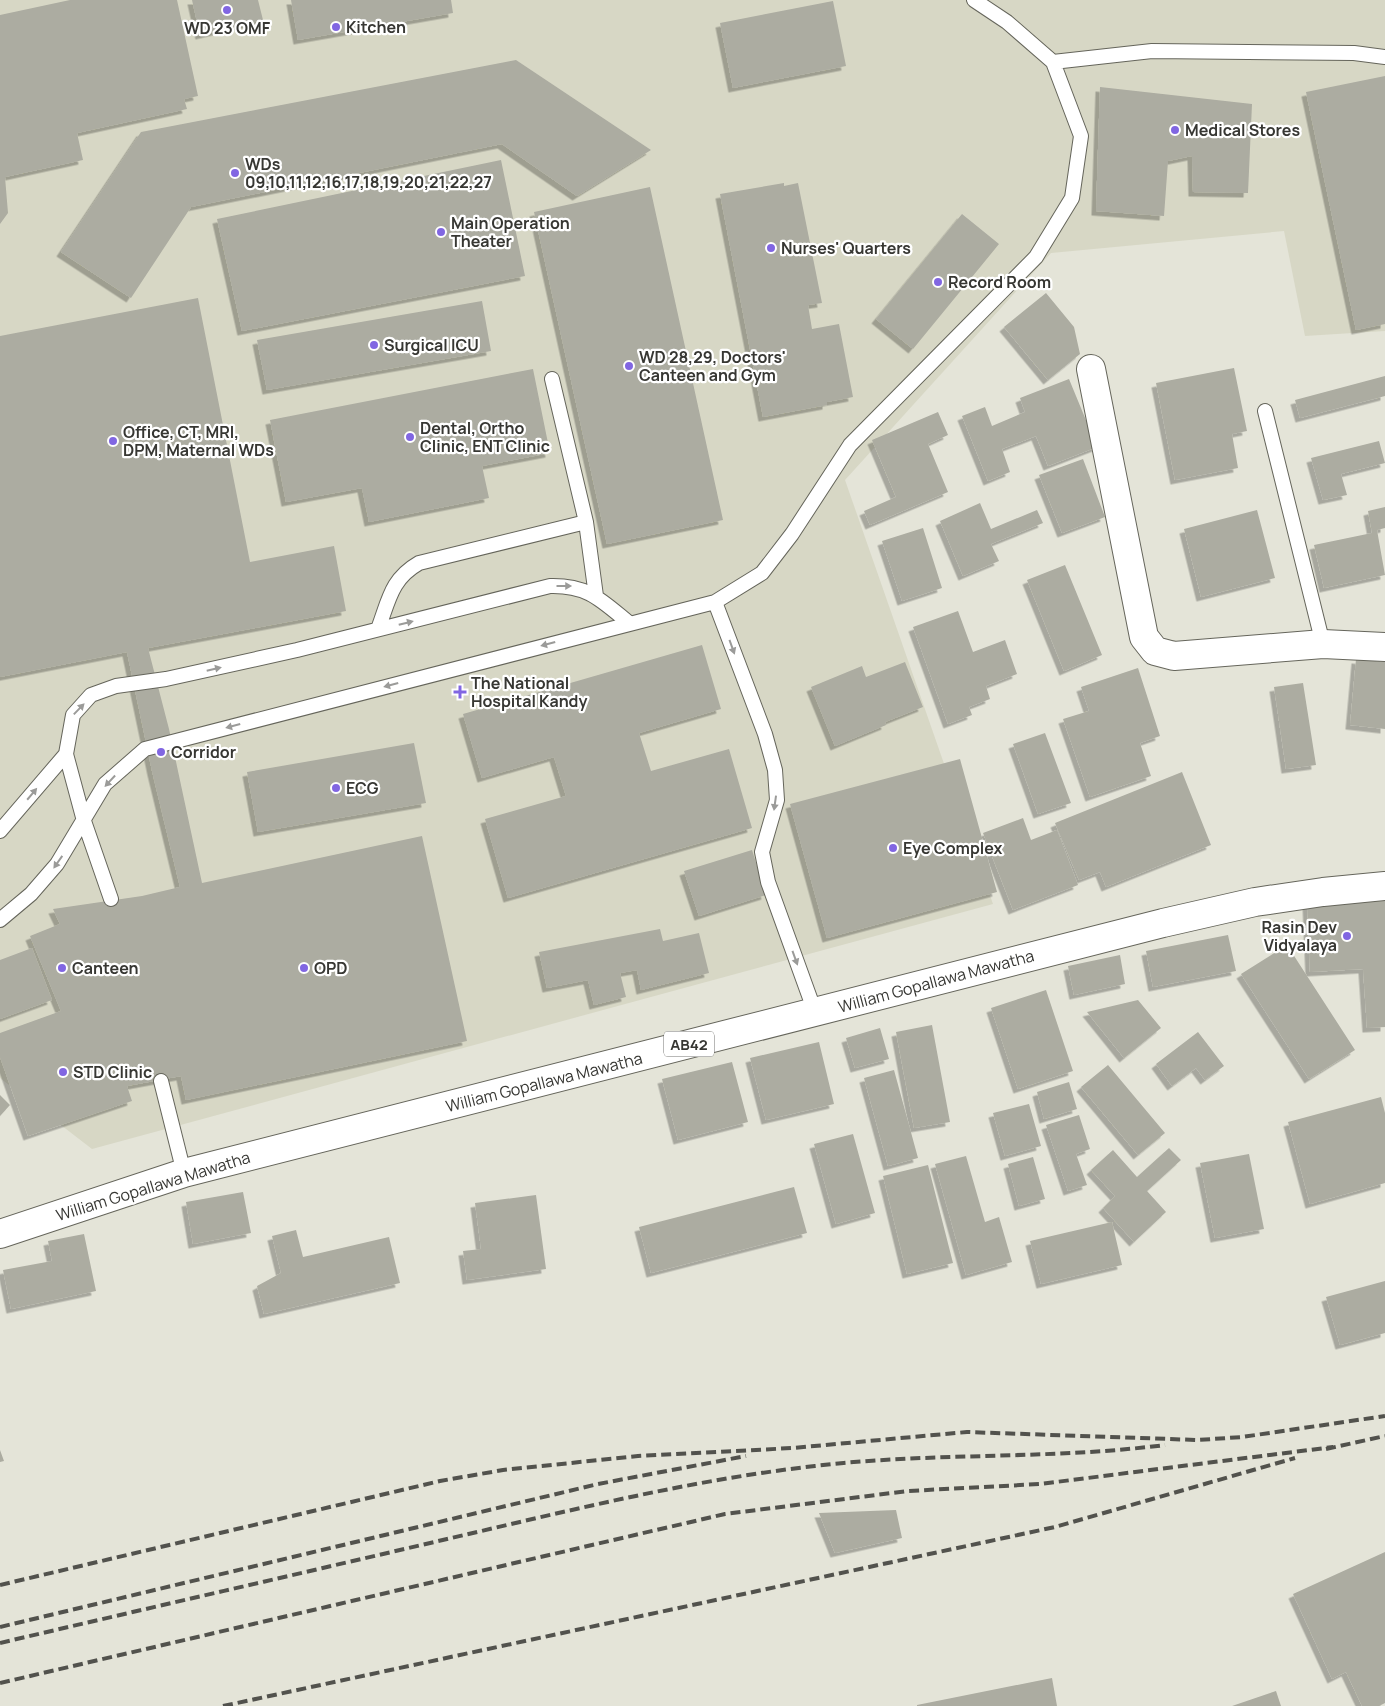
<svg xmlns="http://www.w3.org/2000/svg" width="1385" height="1706" font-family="Manrope,sans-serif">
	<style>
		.built { fill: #d7d7c5 }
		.building { fill: #acaca1; filter: url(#shadow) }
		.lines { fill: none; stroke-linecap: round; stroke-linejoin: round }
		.service-casing { stroke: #65655b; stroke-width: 16 }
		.minor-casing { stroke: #65655b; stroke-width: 30 }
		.primary-casing { stroke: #65655b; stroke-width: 30 }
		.service { stroke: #fff; stroke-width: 14 }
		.minor { stroke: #fff; stroke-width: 28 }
		.primary { stroke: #fff; stroke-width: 28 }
		.rail { stroke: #52524d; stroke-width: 4; stroke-dasharray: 10 5; stroke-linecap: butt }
		.oneway { fill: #9b9b99 }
		.poi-dot { fill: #8166e2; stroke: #fff; stroke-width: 2 }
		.labels { text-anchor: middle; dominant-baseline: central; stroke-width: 4.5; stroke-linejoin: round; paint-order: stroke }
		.shield { fill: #fff; stroke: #737370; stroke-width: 1 }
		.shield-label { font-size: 15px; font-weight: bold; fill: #373733 }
		.poi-label { font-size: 16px; font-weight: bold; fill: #373733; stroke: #fff; text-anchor: start }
		.street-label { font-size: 16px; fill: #373733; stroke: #fff }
	</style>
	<defs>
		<filter id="shadow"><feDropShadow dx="-4.5" dy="4.5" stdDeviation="0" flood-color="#0004"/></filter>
	</defs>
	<rect width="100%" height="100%" fill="#e4e4d8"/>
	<path class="built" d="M0,0h1385v331l-80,5 -21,-105 -233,22 -206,227 148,424 -901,245 -92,-71z"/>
	<path class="building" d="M70,0h107l21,96 -14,3 3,10 -110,24 6,27 -78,17 3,36 -8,11v-209z
		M192,0h66l5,20 -63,15z
		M291,0h160l2,13 -155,27z
		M833,1l13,65 -113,22 -13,-65z
		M516,60l135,90 -74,46 -75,-52 -311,63 -60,91 -70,-46 80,-120z
		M1385,76v248l-29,6 -50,-238z
		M1100,87l152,17 -4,89 -55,-1 -1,-36 -24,5 -4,55 -68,-5z
		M501,160l24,116 -283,55 -25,-112z
		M784,183v3l14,-3 24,120 -14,2 4,24 27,-5 14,73 -26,5v3l-64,12 -43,-223z
		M650,187l73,333 -116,24 -73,-332z
		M962,214l37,30 -86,105 -37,-30z
		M1046,293l28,34 6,27 -32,26 -44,-53z
		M198,298l52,264 84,-16 12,65 -198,37 21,81 33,154 220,-47 45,205 -281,59 -5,-24 -54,10 5,15 -104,35 -28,-79v-24l61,-22 -31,-75 30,-12 -7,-15 89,-13 38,-9 -28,-116 -25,-119 -127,25v-341z
		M482,301l9,50 -224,39 -10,-50z
		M1234,368l13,63 -15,3 6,34 -63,12 -19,-97z
		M533,369l17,84 -68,13 7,32 -120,24 -7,-34 -76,14 -16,-82z
		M1385,376v20l-85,22 -5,-18z
		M1069,379l28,68 -49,19 -12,-30 -34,13 8,23 -22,9 -26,-65 23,-9 7,19 33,-14 -5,-14z
		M938,412l10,23 -20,9 20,48 -78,33 -6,-14 32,-14 -24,-57z
		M1379,441l6,22 -44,11 6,21 -24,5 -12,-42z
		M1083,459l22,58 -43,16 -23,-58z
		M980,503l11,26 46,-19 6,13 -52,21 8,17 -36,15 -23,-55z
		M1385,507v21l-8,2 8,45 -61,13 -10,-43 58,-12 -4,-22z
		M1257,510l18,68 -74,19 -17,-68z
		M923,528l19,60 -40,13 -20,-60z
		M1065,565l37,90 -38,16 -37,-91z
		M958,611l15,41 32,-12 12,34 -31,12 4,13 -21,8 3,8 -24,9 -35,-97z
		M702,645l19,64 -82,24 12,38 78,-22 23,79 -244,70 -23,-79 81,-23 -12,-39 -72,21 -19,-64z
		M1356,659l29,3v67l-35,-4z
		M905,662l18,45 -38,15 1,3 -51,21 -24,-59 51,-21 4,11z
		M1138,668l22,68 -20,7 11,33 -61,21 -27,-78 26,-8 -8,-24z
		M1303,683l13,82 -30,4 -12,-82z
		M1045,733l26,70 -33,11 -25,-70z
		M414,743l12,60 -168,29 -11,-60z
		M960,759l37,133 -170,46 -37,-134z
		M1182,772l29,73 -105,42 -6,-15 -21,8 -24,-57z
		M1023,818l8,22 26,-10 21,55 -65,25 -30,-77z
		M752,850l14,45 -67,21 -15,-45z
		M1385,898v129l-18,1 -4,-59 -53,3 -3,-70z
		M660,929l3,12 36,-8 10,40 -68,17 -4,-20 -17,3 6,24 -32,8 -6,-25 -41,8 -8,-36z
		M1228,935l8,36 -83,16 -7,-36z
		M1287,945l68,105 -46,29 -68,-105z
		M32,948l20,52 -52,19v-59z
		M1120,955l5,29 -51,11 -6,-29z
		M1046,990l27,81 -55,18 -27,-81z
		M1138,1000l23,28 -37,30 -37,-46z
		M932,1025l18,97 -36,6 -18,-96z
		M880,1028l9,31 -34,9 -9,-30z
		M1198,1032l26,34 -19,14 -9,-12 -24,18 -16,-22z
		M819,1042l15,62 -68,16 -16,-62z
		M732,1062l16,60 -70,18 -16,-61z
		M1108,1065l57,68 -27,22 -57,-68z
		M894,1070l24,88 -30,8 -24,-88z
		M1069,1082l8,27 -33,10 -7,-27z
		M0,1095l10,10 -10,11z
		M1381,1097l4,16v70l-75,21 -22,-82z
		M1029,1104l12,42 -36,10 -12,-43z
		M1079,1115l11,34 -14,5 11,31 -19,6 -22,-66z
		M853,1134l22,79 -39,11 -22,-80z
		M1169,1148l12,12 -34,31 19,21 -32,30 -31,-34 12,-12 -24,-26 22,-20 24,27z
		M1249,1154l15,75 -49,9 -15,-75z
		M966,1156l19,66 14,-5 13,45 -46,13 -31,-111z
		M1033,1157l12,42 -26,7 -11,-42z
		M928,1165l25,98 -46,11 -24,-98z
		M794,1187l13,46 -156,40 -12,-46z
		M243,1192l8,41 -58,11 -7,-42z
		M536,1195l10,74 -79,11 -4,-29 18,-2 -6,-46z
		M1112,1222l10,43 -81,19 -11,-43z
		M296,1230l7,27 86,-20 11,46 -136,31 -7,-28 24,-13 -9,-37z
		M84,1234l12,57 -85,18 -8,-39 49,-9 -4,-20z
		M1385,1281v52l-45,12 -14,-48z
		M0,1450l4,11 -4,1z
		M896,1510l6,28 -67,15 -16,-40z
		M1385,1552v151l-6,3h-17l-16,-34 -14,7 -39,-85z
		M1052,1678l5,28h-140v-1z
		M1276,1691l5,15h-49z"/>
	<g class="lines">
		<g class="service-casing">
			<path id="service" d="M1053,62l99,-11 202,2 31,4
				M552,379l34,143 10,74
				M1265,411l58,233
				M715,602l50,132 10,36 2,30 -15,52 6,30 47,130
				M378,629c11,-29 13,-50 41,-66l167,-41
				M0,831l66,-77
				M111,899l-27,-78 -18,-67 7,-39 18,-20 25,-9 50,-7 131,-29 253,-64c38,-1 51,14 79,37
				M0,920l31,-26 26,-30 48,-80 40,-35 570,-147 47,-29 30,-39 58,-89 186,-188 36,-59 9,-62 -28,-74 -46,-40 -33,-22
				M161,1081l23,92"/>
		</g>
		<g class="minor-casing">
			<path id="minor" d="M1091,369l53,268 11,14 19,5 149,-12 62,3"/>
		</g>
		<g class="primary-casing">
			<path id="primary" d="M0,1234l184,-61 979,-250 92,-21 68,-10 62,-6"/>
		</g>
		<use href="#service" class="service"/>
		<use href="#minor" class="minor"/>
		<use href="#primary" class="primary"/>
		<path class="rail" d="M1326,1449l59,-13
			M0,1585l440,-104 63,-11 135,-14 155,-8 174,-16 231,8 44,-3 143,-21
			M0,1627l598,-143 148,-28
			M0,1643c149,-35 298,-69 447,-104 121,-28 243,-59 368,-73 116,-14 234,-6 350,-21
			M0,1683l725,-169 183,-23 132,-7 293,-37
			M223,1706l832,-179 240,-69"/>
	</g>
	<defs><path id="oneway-solid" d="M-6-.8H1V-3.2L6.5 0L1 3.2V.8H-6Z" transform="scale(1.25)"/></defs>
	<g class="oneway">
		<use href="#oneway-solid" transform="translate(564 586)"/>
		<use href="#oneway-solid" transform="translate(406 623) rotate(-14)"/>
		<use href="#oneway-solid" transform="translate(548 644) rotate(165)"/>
		<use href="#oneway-solid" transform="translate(732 647) rotate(70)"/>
		<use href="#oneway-solid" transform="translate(214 669) rotate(-13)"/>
		<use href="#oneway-solid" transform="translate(391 685) rotate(165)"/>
		<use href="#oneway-solid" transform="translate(79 709) rotate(-46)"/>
		<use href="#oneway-solid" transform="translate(233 726) rotate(165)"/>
		<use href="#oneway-solid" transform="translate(110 781) rotate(133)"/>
		<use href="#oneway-solid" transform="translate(32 794) rotate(-50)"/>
		<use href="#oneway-solid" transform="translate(775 803) rotate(98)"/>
		<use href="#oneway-solid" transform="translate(58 862) rotate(125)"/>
		<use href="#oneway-solid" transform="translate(795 958) rotate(70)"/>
	</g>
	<g class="poi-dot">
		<circle cx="227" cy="10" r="5"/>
		<circle cx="336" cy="27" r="5"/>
		<circle cx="1175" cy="130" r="5"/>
		<circle cx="235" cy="173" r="5"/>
		<circle cx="441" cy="232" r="5"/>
		<circle cx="771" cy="248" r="5"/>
		<circle cx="938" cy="282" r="5"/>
		<circle cx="374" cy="345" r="5"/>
		<circle cx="629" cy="366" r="5"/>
		<circle cx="410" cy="437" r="5"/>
		<circle cx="113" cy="441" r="5"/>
		<path d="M457.5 684.5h5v5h5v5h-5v5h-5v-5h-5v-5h5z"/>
		<circle cx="161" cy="752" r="5"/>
		<circle cx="336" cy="788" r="5"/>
		<circle cx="893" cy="848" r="5"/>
		<circle cx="1347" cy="936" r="5"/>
		<circle cx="62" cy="968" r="5"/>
		<circle cx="304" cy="968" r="5"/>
		<circle cx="63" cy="1072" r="5"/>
	</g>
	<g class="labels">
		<rect class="shield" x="664" y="1031.5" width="50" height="25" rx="4"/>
		<g class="shield-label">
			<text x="689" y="1044">AB42</text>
		</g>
		<g class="poi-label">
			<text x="346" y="27">Kitchen</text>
			<text x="227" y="28" text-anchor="middle">WD 23 OMF</text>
			<text x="1185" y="130">Medical Stores</text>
			<text x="245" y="164">WDs<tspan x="245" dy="18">09,10,11,12,16,17,18,19,20,21,22,27</tspan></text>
			<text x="451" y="223">Main Operation<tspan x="451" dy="18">Theater</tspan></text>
			<text x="781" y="248">Nurses' Quarters</text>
			<text x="948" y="282">Record Room</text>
			<text x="384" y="345">Surgical ICU</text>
			<text x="639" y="357">WD 28,29, Doctors'<tspan x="639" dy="18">Canteen and Gym</tspan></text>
			<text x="420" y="428">Dental, Ortho<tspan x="420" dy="18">Clinic, ENT Clinic</tspan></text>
			<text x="123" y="432">Office, CT, MRI,<tspan x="123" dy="18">DPM, Maternal WDs</tspan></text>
			<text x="471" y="683">The National<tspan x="471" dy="18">Hospital Kandy</tspan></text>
			<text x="171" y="752">Corridor</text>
			<text x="346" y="788">ECG</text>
			<text x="903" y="848">Eye Complex</text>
			<text x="1337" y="927" text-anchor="end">Rasin Dev<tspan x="1337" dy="18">Vidyalaya</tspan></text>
			<text x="72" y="968">Canteen</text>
			<text x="314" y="968">OPD</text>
			<text x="73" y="1072">STD Clinic</text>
		</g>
		<g class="street-label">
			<text transform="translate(936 981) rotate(-15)">William Gopallawa Mawatha</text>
			<text transform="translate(544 1082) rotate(-14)">William Gopallawa Mawatha</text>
			<text transform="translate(153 1186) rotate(-17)">William Gopallawa Mawatha</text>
		</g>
	</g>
</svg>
